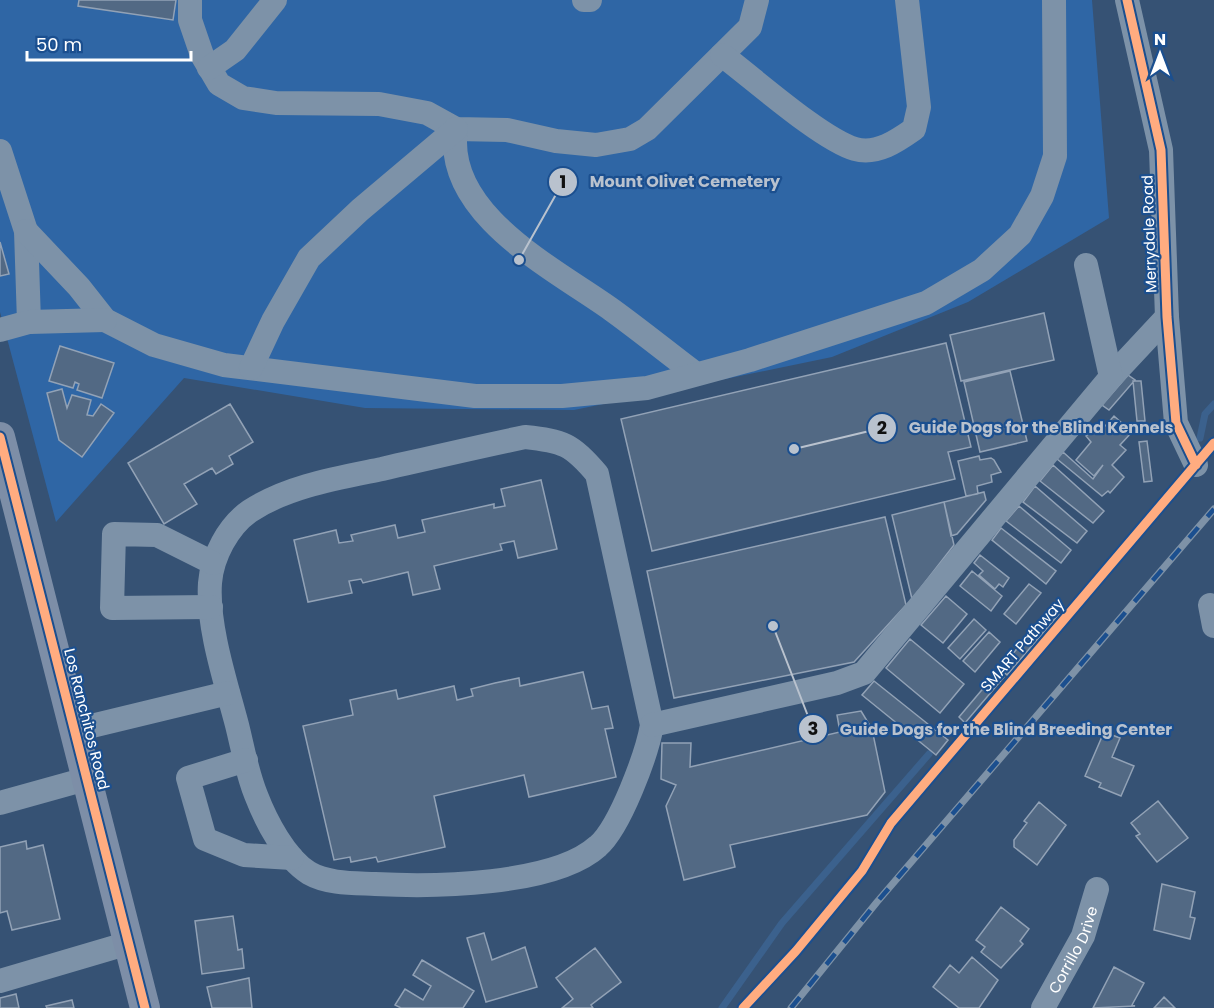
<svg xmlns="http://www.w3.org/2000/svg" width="1214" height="1008" font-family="Poppins,sans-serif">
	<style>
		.green { fill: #2f66a5 }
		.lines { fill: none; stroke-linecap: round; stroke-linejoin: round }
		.stream { stroke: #3b618d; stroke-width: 7 }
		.building { fill: #526984; stroke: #92a2b6; stroke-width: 1.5 }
		.minor { stroke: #7d92a8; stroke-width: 24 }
		.major { stroke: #7d8ea7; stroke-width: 30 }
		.rail-casing { stroke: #7e92a7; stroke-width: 7 }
		.rail { stroke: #1b4f8f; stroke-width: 4.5; stroke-dasharray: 14; stroke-linecap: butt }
		.cycleway-casing { stroke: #1b4f8f; stroke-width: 13 }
		.cycleway { stroke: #ffac80; stroke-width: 9 }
		.labels { text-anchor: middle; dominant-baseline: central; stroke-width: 4.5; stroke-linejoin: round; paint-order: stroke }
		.street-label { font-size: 15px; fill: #fff; stroke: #1b4f8f }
		.leader { fill: none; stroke: #b9c2ce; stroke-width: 2 }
		.callout-dot { fill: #b9c2ce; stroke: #1b4f8f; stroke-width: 2 }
		.mark-label { font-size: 18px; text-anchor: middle; font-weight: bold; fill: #111 }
		.callout-label { font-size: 16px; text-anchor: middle; font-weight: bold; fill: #b9c2ce; stroke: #1b4f8f; stroke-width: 4.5; stroke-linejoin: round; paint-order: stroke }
	</style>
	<rect width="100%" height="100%" fill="#365274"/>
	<path class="green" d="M0,0h1092l17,218 -141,84 -136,55 -258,53 -209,-2 -181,-30 -128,144 -56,-210z"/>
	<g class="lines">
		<path class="stream" d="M1200,438l5,-24 9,-10
			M722,1008l60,-85 147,-169"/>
	</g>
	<path class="building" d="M79,0h97l-3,20 -95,-14z
		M0,242l9,32 -9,2z
		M1044,313l10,47 -93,21 -11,-46z
		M946,343l25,104 -23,5 7,27 -303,72 -31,-132z
		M60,346l54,17 -12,35 -25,-8 2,-6 -4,-2 -2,6 -24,-7z
		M1010,371l17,70 -47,11 -16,-70z
		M1128,375l7,5 -26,30 -7,-5z
		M1133,381h8l4,40h-8z
		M62,389l5,19 5,-13 19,5 -4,15 6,1 8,-12 13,9 -32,44 -23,-17 -12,-47z
		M230,404l23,38 -24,14 4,8 -17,10 -4,-6 -28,16 13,20 -33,20 -36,-61z
		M1114,416l18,16 -12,13 6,5 -14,15 12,12 -14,16 -2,-2 -6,5 -45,-37 6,-7 30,27 10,-14 -9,11 -18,-16 15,-18 -5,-6 8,-6 4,4z
		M1147,441l5,40 -8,1 -5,-40z
		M979,456l1,4 11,-2 3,2 7,12 -10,3 1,7 -15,4 1,8 -12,2 -8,-35z
		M1053,465l51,46 -11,12 -53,-42z
		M541,480l16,69 -39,9 -4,-17 -14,3 2,6 -68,16 6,23 -27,6 -5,-23 -45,11 -2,-4 -12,2 3,12 -44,9 -14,-62 42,-10 3,13 14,-2 -2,-6 44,-10 3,13 27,-6 -3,-12 72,-16v4l11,-2 -4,-17z
		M1035,486l52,45 -10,12 -54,-41z
		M984,492l2,8 -29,34 -6,2 -7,-34z
		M944,502l10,43 -42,54 -20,-84z
		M1019,506l52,44 -10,13 -55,-42z
		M885,517l21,88 -52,57 -180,36 -27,-127z
		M1001,528l55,43 -10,13 -54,-44z
		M980,555l29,23 -6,9 -4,-3 -4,5 -16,-14 4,-4 -9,-8z
		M972,571l30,25 -11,15 -31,-25z
		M1029,584l12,9 -25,31 -12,-10z
		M946,596l21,18 -24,29 -22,-18z
		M1051,608l8,6 -52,61 -7,-6z
		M974,619l12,11 -26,29 -12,-11z
		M989,632l11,10 -25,30 -12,-11z
		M910,639l54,45 -24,29 -54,-45z
		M583,672l9,37 16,-3 5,22 -8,1 11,48 -87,20 -5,-22 -90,21 11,51 -67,15 -2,-5 -25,5 -1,-5 -16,3 -31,-134 50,-11 -3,-15 46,-10 2,9 56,-13 3,14 16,-4 -2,-7 24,-6 24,-5 1,8z
		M997,672l7,5 -39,46 -6,-6z
		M874,681l74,59 -12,15 -74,-60z
		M861,711l11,18 13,63 -18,23 -137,30 5,22 -51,13 -18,-74 10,-21 -15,-6 1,-36h29l-1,24 150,-35 -3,-17z
		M1104,732l16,6 -8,19 22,9 -13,30 -22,-9 2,-4 -16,-7z
		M1158,801l30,37 -31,24 -21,-26 4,-2 -9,-11z
		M1039,802l27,23 -29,40 -23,-18v-7l13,-17 -3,-2z
		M26,841l1,8 16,-4 17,74 -48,11 -5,-19 -7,2v-66z
		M1162,884l33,8 -5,25 5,1 -5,21 -36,-9z
		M1001,907l28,22 -9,12 3,3 -22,24 -20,-16 4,-5 -9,-7z
		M233,916l5,34 4,-1 2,19 -42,6 -7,-53z
		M484,933l8,27 33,-13 12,40 -51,15 -19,-64z
		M595,948l26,34 -30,23 2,3h-31l11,-9 -17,-21z
		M972,957l26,23 -19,28h-20l-26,-21 17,-22 9,8z
		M422,960l52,31 -11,17h-62l-6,-3 10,-16 18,11 8,-14 -18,-11z
		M1114,967l30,16 -12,22 3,1 -42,2z
		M249,978l3,30h-40l-5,-21z
		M16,994l3,14h-19v-10z
		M1164,997l11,11h-21z
		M72,1000l2,8h-27l-1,-2z"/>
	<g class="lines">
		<g class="minor">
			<path d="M190,0v20l12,35 17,29 24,14 33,5 103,1 48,9 29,16 51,1 49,11 40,4 34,-6 17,-10 103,-102 7,-27"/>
			<path d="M584,0h6"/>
			<path d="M1127,0l34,150 6,167 9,106 20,42"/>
			<path d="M722,55c31,23 99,84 133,94 22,6 42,-8 59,-20l5,-22 -12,-107"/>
			<path d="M209,68l26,-18 40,-50"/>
			<path d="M456,129c-13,85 99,140 156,181 29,21 56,43 84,64"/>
			<path d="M0,151l26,80 3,91"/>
			<path d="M26,231l53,56 26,33 49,25 70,20 251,31h87l85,-8 103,-28 176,-57 56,-33 38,-35 22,-39 13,-40 -1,-156"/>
			<path d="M0,330l29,-8 76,-2"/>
			<path d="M251,368l22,-47 36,-63 51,-48 96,-81"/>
			<path d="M1111,377l56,-60"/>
			<path d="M525,437c38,4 47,7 72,37l55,251c-5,29 -32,102 -54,121 -44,40 -166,41 -223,38 -20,-1 -47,0 -66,-11 -24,-15 -43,-52 -53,-78 -9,-22 -13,-46 -19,-70 -11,-42 -30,-99 -27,-142 2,-26 18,-57 40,-72 38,-25 88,-33 132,-42 48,-11 95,-22 143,-32z"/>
			<path d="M1210,605l4,21"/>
			<path d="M211,607l-99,1 2,-74 43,1 56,28"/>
			<path d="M652,725l185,-42 27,-10 247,-296 -25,-112"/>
			<path d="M75,730l153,-37"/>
			<path d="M246,760l-58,18 17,61 39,16 48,3"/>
			<path d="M0,803l86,-24"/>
			<path d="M0,981l129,-38"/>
			<path id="s1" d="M1043,1008l40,-72 14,-47"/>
		</g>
		<path class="major" d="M0,437l145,571"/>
		<g class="rail-casing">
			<path id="rail" d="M791,1008l86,-106 337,-393"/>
		</g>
		<use href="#rail" class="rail"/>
		<g class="cycleway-casing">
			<path id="cycleway" d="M1127,0l34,150 6,167 9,106 20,42
				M0,437l145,571
				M743,1008l53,-57 66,-80 29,-48 323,-380"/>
		</g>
		<use href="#cycleway" class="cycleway"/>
	</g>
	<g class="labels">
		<g class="street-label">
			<text transform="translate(1149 234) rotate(-92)">Merrydale Road</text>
			<text transform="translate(1022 645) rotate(-49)">SMART Pathway</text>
			<text transform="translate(87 719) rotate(76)">Los Ranchitos Road</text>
			<text stroke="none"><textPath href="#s1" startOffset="66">Corrillo Drive</textPath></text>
		</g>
	</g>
	<path class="leader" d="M519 260L563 182M794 449L882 428M773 626L813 729"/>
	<g class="callout-dot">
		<circle cx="519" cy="260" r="6"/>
		<circle cx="794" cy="449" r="6"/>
		<circle cx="773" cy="626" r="6"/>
		<circle cx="563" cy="182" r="15"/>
		<circle cx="882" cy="428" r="15"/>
		<circle cx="813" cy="729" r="15"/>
	</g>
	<g class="mark-label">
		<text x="563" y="188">1</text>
		<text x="882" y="434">2</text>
		<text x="813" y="735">3</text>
	</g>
	<g class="callout-label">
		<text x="685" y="187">Mount Olivet Cemetery</text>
		<text x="1041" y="433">Guide Dogs for the Blind Kennels</text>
		<text x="1006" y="735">Guide Dogs for the Blind Breeding Center</text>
	</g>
	<g transform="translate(1160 54)" stroke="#1b4f8f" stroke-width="4.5" paint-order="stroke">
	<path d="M0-4.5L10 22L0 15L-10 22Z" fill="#ffffff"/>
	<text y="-9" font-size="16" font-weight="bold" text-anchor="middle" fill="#ffffff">N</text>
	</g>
	<path d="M27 51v9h164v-9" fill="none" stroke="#ffffff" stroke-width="3"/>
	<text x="36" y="51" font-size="18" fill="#ffffff" stroke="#1b4f8f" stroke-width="4.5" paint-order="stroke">50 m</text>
</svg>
